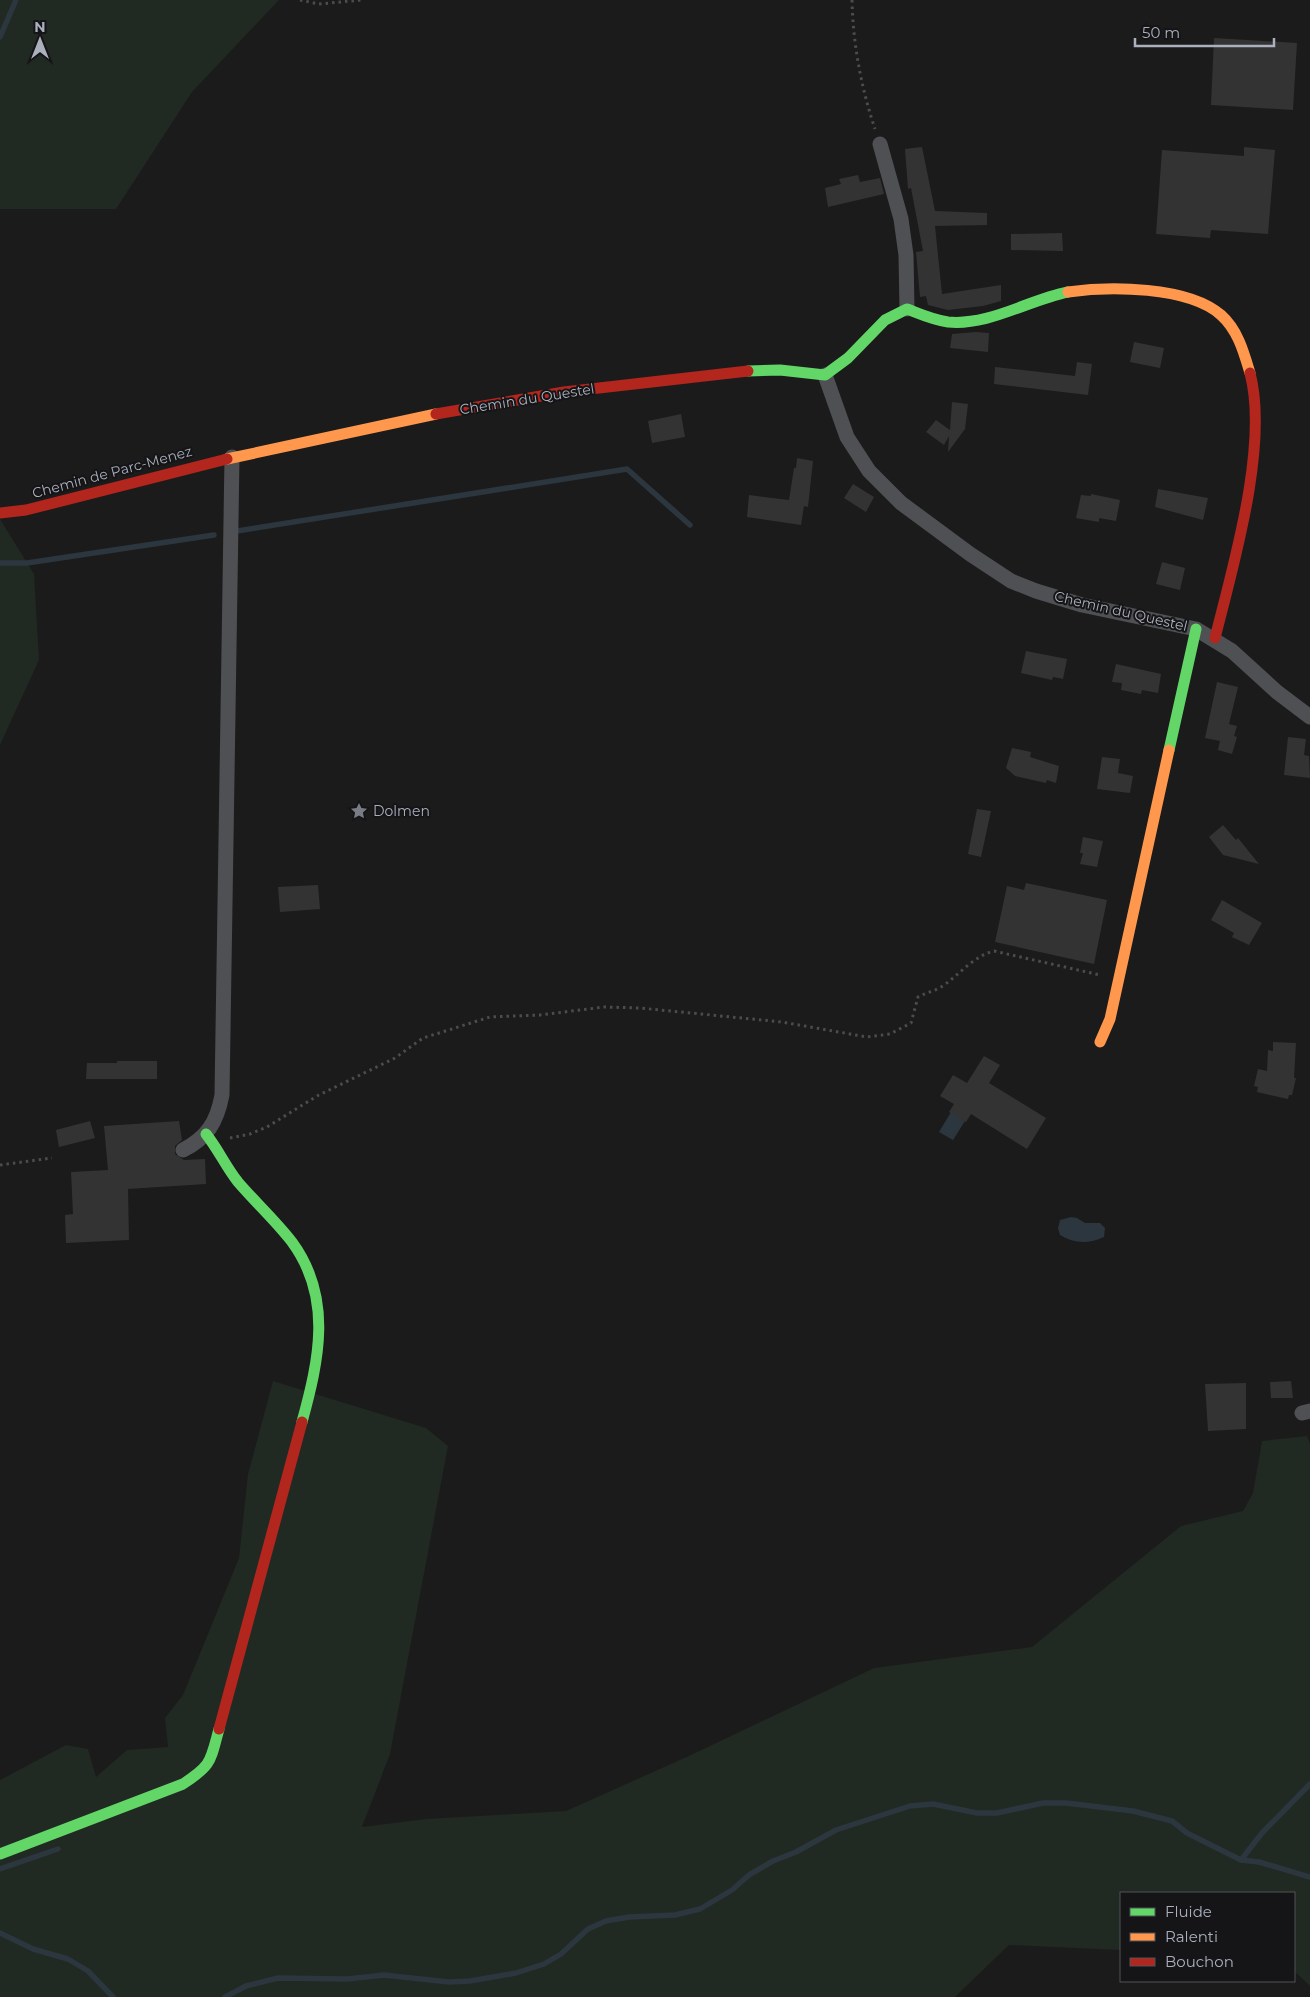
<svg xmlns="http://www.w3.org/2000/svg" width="1310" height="1997" font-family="Montserrat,sans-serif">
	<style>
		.green { fill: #202922 }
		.water { fill: #2c363e }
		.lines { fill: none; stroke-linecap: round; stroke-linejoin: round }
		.stream { stroke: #2c363e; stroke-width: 5.5 }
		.building { fill: #333 }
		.path { stroke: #4b4c4f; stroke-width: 3; stroke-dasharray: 2.5 4; stroke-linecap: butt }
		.street { stroke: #4f5054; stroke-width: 15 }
		.fast { stroke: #63d668; stroke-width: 11 }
		.slow { stroke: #ff974d; stroke-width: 11 }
		.jam { stroke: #b3261e; stroke-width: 11 }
		.labels { text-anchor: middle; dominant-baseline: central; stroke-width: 4; stroke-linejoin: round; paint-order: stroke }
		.street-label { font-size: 14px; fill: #abb0bd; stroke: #151517 }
		.poi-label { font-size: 14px; fill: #abb0bd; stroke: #151517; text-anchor: start }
	</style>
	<rect width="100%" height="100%" fill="#1b1b1b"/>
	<path class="green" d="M0,0h279l-87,92 -76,117h-116z
		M0,519l34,55 5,86 -39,85z
		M273,1381l153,47 22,18 -58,308 -28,73 64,-8 140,-8 125,-56 183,-87 158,-21 149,-121 62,-15 10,-18 9,-52 45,-5 3,8v542l-16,-15v-78h-173v57l-112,-5 -54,52h-955v-217l66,-35 22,4 8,28 31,-27 41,-3 -3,-29 18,-23 56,-137 9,-84z"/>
	<path class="water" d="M951,1112l14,9 -12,19 -14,-8z
		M1071,1217l6,1 8,5h15l5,5 -1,9c-15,7 -30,7 -44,-2l-2,-7 2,-8z"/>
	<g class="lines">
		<path class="stream" d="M0,37l16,-37
			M237,531l390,-62 63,56
			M0,563h27l187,-28
			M1241,1860l21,-27 48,-49
			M0,1869l58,-20
			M0,1933l33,16 35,10 20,12 25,26
			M225,1997l21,-11 32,-8 69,1 37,-4 65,7 21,-1 46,-8 28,-9 17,-10 27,-25 18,-8 23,-4 46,-2 25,-6 32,-19 17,-15 24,-14 23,-9 40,-22 74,-24 23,-2 44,9h20l46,-10h23l67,8 39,10 15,12 54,27 18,2 51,15"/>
	</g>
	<path class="building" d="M1214,38l83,5 -4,67 -82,-5z
		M922,147l13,64 52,2v12l-52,1 7,68 59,-9v16l-18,5 -35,4 -20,-5 -2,-9 -6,1 -4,-45 7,-1 -12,-63 -3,1 -3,-40z
		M1244,147l31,3 -7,84 -57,-4 -1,8 -54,-4 6,-84 82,6z
		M858,175l2,7 20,-4 4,16 -56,13 -3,-19 16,-4 -2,-5z
		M1062,233l1,18 -52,-1v-16z
		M976,332l13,1 -1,19 -38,-4 2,-14z
		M1134,342l30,6 -4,20 -30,-6z
		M1077,362l15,2 -4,31 -94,-11 1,-17 80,9z
		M952,402l16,2 -3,25 -17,23 1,-16 -5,9 -18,-13 10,-12 14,10z
		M681,414l4,23 -33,6 -4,-22z
		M797,458l16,3 -5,46 -4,-1 -3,19 -54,-8 2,-22 40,5 5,-32h2z
		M853,484l21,13 -8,15 -22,-14z
		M1158,489l50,9 -5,22 -48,-13z
		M1091,494l29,6 -4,21 -17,-3v4l-23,-4 5,-23 10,1z
		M1162,562l23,6 -5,22 -24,-6z
		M1026,651l41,8 -4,20 -10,-2 -1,3 -31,-7z
		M1116,664l45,10 -3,19 -16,-3 -1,4 -20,-4 1,-7 -10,-1z
		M1217,682l21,5 -9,37 8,2 -3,10 3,1 -5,17 -14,-4 2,-9 -15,-3z
		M1288,737l18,2 -2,16 5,1 1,22 -26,-3z
		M1012,748l19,4 -1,5 29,9 -3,17 -9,-3 -1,3 -31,-7 -9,-8z
		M1102,757l18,2 -2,14 15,3 -3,17 -33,-4z
		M977,809l14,2 -10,46 -13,-3z
		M1223,825l13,15 2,-2 21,26 -36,-9 -14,-18z
		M1083,837l20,4 -6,26 -17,-3 3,-11h-3z
		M1026,883l81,17 -13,64 -99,-22 12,-56 17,4z
		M318,885l2,24 -40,3 -2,-25z
		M1222,900l40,23 -13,22 -17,-8 2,-4 -23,-13z
		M1273,1042l23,1 -2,35h2l-4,17h-3l-1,4 -31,-7 1,-5 -4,-1 4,-17 9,2 1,-21 5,1z
		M984,1056l16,9 -11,18 57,35 -19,31 -56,-35 -5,8 -17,-10 5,-8 -14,-8 13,-21 14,8z
		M117,1061h40v18h-71l1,-16h30z
		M90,1121l5,17 -36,9 -3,-17z
		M179,1121l3,19 -7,6v8l9,6 21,-1 1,25 -78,5 1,51 -63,3 -1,-28 8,-1 -2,-42 37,-2 -4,-44z
		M1291,1381l2,17h-22l-1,-16z
		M1246,1383v46l-38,2 -3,-47z"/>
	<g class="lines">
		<path class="path" d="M300,0l19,4 43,-4
			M852,0c1,44 9,87 23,129
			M230,1138l20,-4 17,-7 50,-31 78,-38 28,-20 67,-21 50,-2 64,-8 36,1 142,14 85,15 23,-3 21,-11 7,-26c9,-5 18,-6 26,-12 17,-12 30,-29 50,-34l106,24
			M0,1165l52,-7"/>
		<path class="street" d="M880,144l21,75 5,36 1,54
			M825,375l22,62 22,34 32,32 69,51 41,27 25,10 46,14 114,24 36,22 45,41 33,25
			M183,1150c24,-12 34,-28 39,-55l10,-638
			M1302,1413l8,-2"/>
		<path class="fast" d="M748,371l32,-1 45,5 23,-17 37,-38 22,-11c13,5 26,11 41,13 41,4 80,-22 120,-30
			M1169,750l27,-121
			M206,1134c12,15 20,33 32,48 17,20 37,38 54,60 41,56 27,118 10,180
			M0,1854l183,-70c29,-19 27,-22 36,-55"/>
		<path class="slow" d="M1068,292c41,-6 120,-6 153,23 17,15 23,38 29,58
			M227,459l209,-45
			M1100,1042l10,-23 59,-269"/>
		<path class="jam" d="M436,414l128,-22 184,-21
			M0,513l26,-3 201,-51
			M1215,638c18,-72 54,-193 35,-265
			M219,1729l83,-307"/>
	</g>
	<defs>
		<g id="sight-bare" transform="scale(1.35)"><path d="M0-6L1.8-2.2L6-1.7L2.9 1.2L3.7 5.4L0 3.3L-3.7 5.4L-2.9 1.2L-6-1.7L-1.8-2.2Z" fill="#797c84" stroke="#151517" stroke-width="2.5" paint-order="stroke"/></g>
	</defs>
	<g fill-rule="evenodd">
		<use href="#sight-bare" x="359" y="811"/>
	</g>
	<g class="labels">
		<g class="street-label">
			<text transform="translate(527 399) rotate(-9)">Chemin du Questel</text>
			<text transform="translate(112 472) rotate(-15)">Chemin de Parc-Menez</text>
			<text transform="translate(1121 611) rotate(13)">Chemin du Questel</text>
		</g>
		<g class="poi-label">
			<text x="373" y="811">Dolmen</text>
		</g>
	</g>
	<rect x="1120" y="1892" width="175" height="90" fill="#151517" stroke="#515359"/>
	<rect x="1130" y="1908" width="25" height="8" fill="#63d668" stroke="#515359"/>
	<text x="1165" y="1917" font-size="15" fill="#abb0bd">Fluide</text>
	<rect x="1130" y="1933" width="25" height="8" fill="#ff974d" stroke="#515359"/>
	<text x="1165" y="1942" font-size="15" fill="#abb0bd">Ralenti</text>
	<rect x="1130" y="1958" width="25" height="8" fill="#b3261e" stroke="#515359"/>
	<text x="1165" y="1967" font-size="15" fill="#abb0bd">Bouchon</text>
	<g transform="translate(40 40)" stroke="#151517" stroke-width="4" paint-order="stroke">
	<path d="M0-4L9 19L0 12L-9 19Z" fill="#abb0bd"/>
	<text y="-8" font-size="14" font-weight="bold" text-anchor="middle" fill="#abb0bd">N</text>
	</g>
	<path d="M1135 38v8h139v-8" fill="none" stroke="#abb0bd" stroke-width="2.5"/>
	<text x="1142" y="38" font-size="15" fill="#abb0bd" stroke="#151517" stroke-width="4" paint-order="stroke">50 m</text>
</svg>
